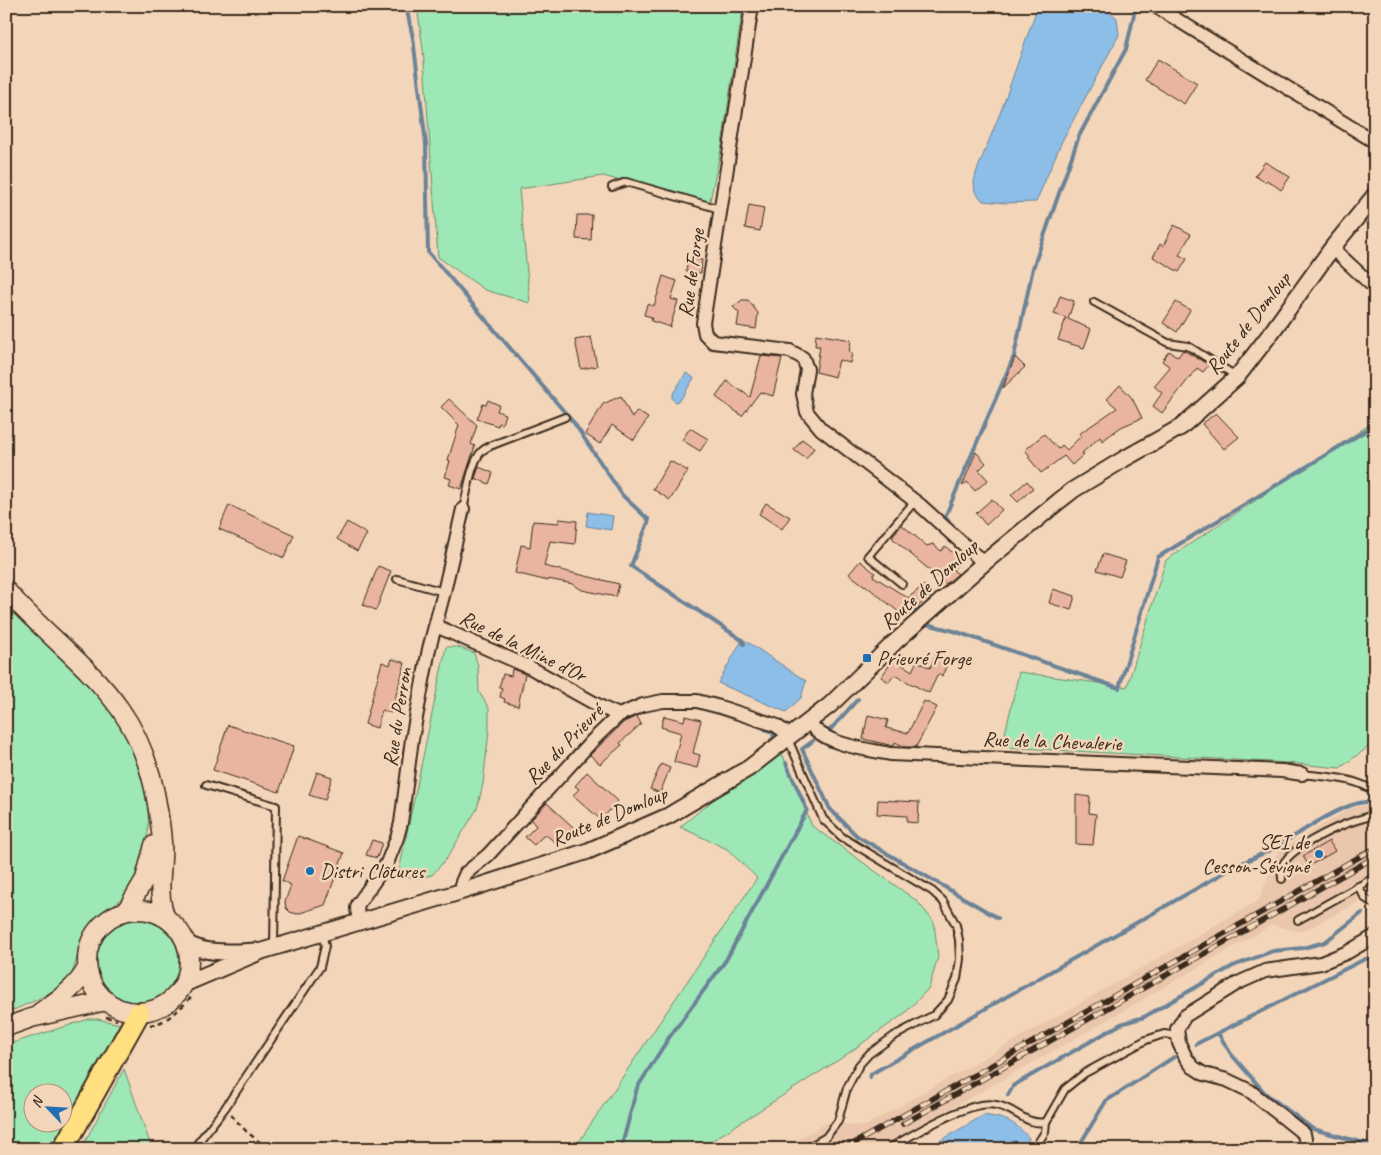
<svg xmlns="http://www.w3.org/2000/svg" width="1381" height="1155" font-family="Caveat,sans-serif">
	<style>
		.built { fill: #e9c6ac }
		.green { fill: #9ee8b7; stroke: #6c896a; fill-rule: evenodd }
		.water { fill: #8cbee8; stroke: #6c8397 }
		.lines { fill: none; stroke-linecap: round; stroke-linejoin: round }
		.stream { stroke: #6c8397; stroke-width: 4 }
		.building { fill: #e9b5a1; stroke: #3b2a1e }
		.service-casing { stroke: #3b2a1e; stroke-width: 10 }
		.minor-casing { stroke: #3b2a1e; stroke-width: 16 }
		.tertiary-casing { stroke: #3b2a1e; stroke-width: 19 }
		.secondary-casing { stroke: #3b2a1e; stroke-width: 21 }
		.trunk-casing { stroke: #3b2a1e; stroke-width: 24 }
		.path { stroke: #3b2a1e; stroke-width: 2.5; stroke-dasharray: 5 4; stroke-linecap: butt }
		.service { stroke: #f3d6b9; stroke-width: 6 }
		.minor { stroke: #f3d6b9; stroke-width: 12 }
		.tertiary { stroke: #f3d6b9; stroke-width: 15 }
		.secondary { stroke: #f3d6b9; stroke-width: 18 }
		.trunk { stroke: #ffdf80; stroke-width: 20 }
		.rail-casing { stroke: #3b2a1e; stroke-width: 5.5 }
		.rail { stroke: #f3d6b9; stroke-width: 4; stroke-dasharray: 11; stroke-linecap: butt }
		.poi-dot { fill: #1f6fb2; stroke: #f3d6b9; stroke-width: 2 }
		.labels { text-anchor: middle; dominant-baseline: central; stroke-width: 5; stroke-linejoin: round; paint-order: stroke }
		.street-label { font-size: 21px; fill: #3b2a1e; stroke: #f3d6b9 }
		.poi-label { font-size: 21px; fill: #3b2a1e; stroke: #f3d6b9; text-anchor: start }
	</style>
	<rect width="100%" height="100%" fill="#f3d6b9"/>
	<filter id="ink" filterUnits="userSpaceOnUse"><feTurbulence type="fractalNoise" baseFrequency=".02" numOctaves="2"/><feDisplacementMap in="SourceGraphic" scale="10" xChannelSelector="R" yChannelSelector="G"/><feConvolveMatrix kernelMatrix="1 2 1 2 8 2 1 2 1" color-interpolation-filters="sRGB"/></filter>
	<g filter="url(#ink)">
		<path class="built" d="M1368,805l7,2v86l-73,39 -30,-7 -203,117 -189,107h-100l46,-26 39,3 306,-175 88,-51 18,-48 76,-45z"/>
		<path class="green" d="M417,6h326l-21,139 -13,60 -106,-29 -84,13 11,114 -45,-13 -47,-33 -15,-208z
			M1375,421v321l-35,26 -52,-5 -286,-16 17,-75 108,15 39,-127z
			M6,606c29,32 65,56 93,89 43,49 68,134 32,193 -8,13 -28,22 -39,35 -11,13 -13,30 -18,45 -6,21 -49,37 -68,45z
			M446,647h12l16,6 4,13 1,26 10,16v23l-6,53 -6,25 -30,49 -15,17 -14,3 -20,-2z
			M779,746l33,80 105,75 17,21 4,35 -9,31 -25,26 -64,45 -141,90h-125l183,-271 -30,-29 -47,-22z
			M97 961a41 41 0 1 1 82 0a41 41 0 1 1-82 0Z
			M89,1019h8l23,5 -29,53 -3,12 -32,60h-50v-104zM32,1092h30v30h-30z
			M124,1069l28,80h-71z"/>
		<path class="water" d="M1040,6h63l14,12 2,17 -57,106 -26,61 -31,1 -22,-2 -8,-9 -1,-10 2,-9 26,-65 34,-97z
			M686,373l8,5 -13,21 -5,3 -4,-3v-4z
			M588,512l25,4 -2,14 -25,-4z
			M742,640l4,1 60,40 -5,17 -15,14 -68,-29z
			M984,1115c23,4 29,5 45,23l-3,11h-100z"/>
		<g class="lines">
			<path class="stream" d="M406,6l7,32 13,106 2,108 146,171 49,73 26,24 -18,46 111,74 2,4
				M949,522l-4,-5 69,-161 19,-88 46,-132 47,-87 10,-43
				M913,612l5,-4
				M926,624l28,7 165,57 39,-131 217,-132
				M765,729l8,4 1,6 -3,1
				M830,730l28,-31
				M813,741l-11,8 28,60 27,27 141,82
				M1218,1033l13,21 34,39 48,36 62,17
				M1196,1044l169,-85 10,-1
				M870,1077l1,-3 365,-208c14,-7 29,-13 42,-20 22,-13 67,-45 90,-44
				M1008,1095l5,-9 3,-2 105,-60 23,-7 89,-51 40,-15 30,-3 22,-6 37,-29
				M621,1149l16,-61 31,-49 58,-79 81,-150 -21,-47
				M1077,1149l29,-48 68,-44"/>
		</g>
		<path class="building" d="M1158,59l39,24 -13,21 -39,-24z
			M1265,162l25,15 -9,13 -14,-10 -2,2 -10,-6z
			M749,205l15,3 -4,23 -15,-3z
			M577,215h15l-1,25 -15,-1z
			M1174,225l17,9 -12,21 8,4 -8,13 -26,-15 7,-13 3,2z
			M688,258l14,2 -1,13 -15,-2z
			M663,276l14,5 -6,18 7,2 -8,26 -19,-6 1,-4 -8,-2 3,-11 7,2z
			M1060,296l14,5 -6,18 23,10 -7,19 -26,-8 8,-22 -12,-4z
			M742,300h6l10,13 -2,16 -19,-3 2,-13 -6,-6z
			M1176,302l14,8 -13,22 -14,-9z
			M816,334l35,6 -2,12 3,1 -2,10 -11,-3 -4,17 -19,-5 4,-26h-5z
			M591,337l6,29 -16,3 -6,-29z
			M1183,350l26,15 -6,7 -6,-4 -35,45 -9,-7 9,-13 -8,-7 16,-19 -8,-6 7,-10 9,6z
			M761,356l21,2 -9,38 -13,-4 -18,24 -26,-19 11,-16 23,16z
			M1015,357l10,10 -22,21z
			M1120,385l12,13 10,20 -21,9 -19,14 -2,-4 -18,16 2,1 -12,11 -8,-9 -23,17 -13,-16 2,-1 -5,-6 19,-16 14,15 4,-4 5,5 14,-14 -2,-2 38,-26 -10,-9z
			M621,396l11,22 5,-7 11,7 -14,22 -22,-15 -12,19 -15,-10 18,-30z
			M449,399l28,26 -6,19 4,2 -14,43 -12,-4 2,-6 -6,-2 5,-16 -2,-1 11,-35 -18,-18z
			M488,400l11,5 -2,6 8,3 -3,10 -3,-1 -1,3 -21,-7 6,-15 3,1z
			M1216,413l23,24 -15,12 -22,-25z
			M690,428l18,11 -8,12 -18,-11z
			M802,439l12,9 -8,11 -12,-9z
			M976,452l10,11 -7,7 9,10 -13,11 -8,-9 -5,4z
			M670,461l18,10 -18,29 -17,-11z
			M479,467l14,6 -4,11 -14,-6z
			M1027,481l6,7 -15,14 -7,-7z
			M992,499l10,11 -16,15 -10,-12z
			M766,503l24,14 -8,12 -23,-15z
			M229,505l65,30 -10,23 -65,-29z
			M559,519l18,2 -2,23 -25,-3 -6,25 75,18 -3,13 -34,-7 -9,-6 -25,-5v2l-33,-8 6,-28 9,2 3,-26 26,2z
			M347,522l20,12 -10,17 -20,-12z
			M902,525l25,21 6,-2 8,7 4,-5 16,14 -8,10 5,4 -12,10 -53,-45v-4z
			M1103,554l23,7 -6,16 -23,-7z
			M860,561l15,12 -2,3 35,22 16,-13 8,10 -27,22 -40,-32v1l-16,-12z
			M378,566l13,5 -15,39 -13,-5z
			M1053,589l22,7 -4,14 -22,-7z
			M899,652l7,5 -5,7 11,7 5,-10 13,7 6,-14 13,6 -7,16 -4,-2 -9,19 -35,-18 -5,7 -8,-5z
			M392,659l13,4 -14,50 -9,-3 -5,18 -12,-4 17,-62 8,3z
			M512,669l13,5 -7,32 -14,-4 1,-3 -5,-2 2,-9 -3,-1 4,-13 8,2z
			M924,701l13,6 -21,40h-11l-10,-5 -1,4 -31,-7 5,-24 20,5 -2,8 22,5z
			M637,716l4,8 -21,19 2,2 -22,19 -10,-9 34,-33z
			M664,716l20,5 1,-5 16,4 -8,33 7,2 -3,13 -23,-6 7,-29 -20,-6z
			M228,725l66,21 -15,46 -66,-22z
			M661,764l9,4 -10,25 -10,-4z
			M317,772l15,5 -7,23 -16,-5z
			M587,772l31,29 -17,19 -28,-25 6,-6 -4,-3z
			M1076,795l14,2 -1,16 7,1 -3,31 -17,-1z
			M878,800l41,2 -1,21 -11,-1v-6l-30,-2z
			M547,803l26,24 -16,17 -12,-10 -11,11 -9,-8 11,-11 -5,-6z
			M298,836l46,17 -19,52 -28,9 -7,-2 -4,-4 -1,-6 6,-17 -9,-4z
			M372,840l10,3 -5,15 -11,-3z
			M1329,841l6,10 -26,15 -6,-10z"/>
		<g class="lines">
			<g class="service-casing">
				<path id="service" d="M612,187l14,-5 94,27
					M1094,302l74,41 20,3 48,30
					M463,509c4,-15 8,-46 18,-57 4,-4 9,-6 14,-8l70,-27
					M397,579l47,13
					M902,584l-34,-28 47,-55
					M788,739l35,80 19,18 90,54 11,10 13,24 3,15 1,19 -3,20 -9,21 -14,15 -40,21 -25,18 -10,11 -12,23 -9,33 -12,16 -21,12
					M1302,774c23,3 53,3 73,18
					M206,785l70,21 -2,141
					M1282,879c0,-3 -1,-8 0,-12 5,-18 54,-40 72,-46 8,-3 15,-3 21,-9
					M1358,886l7,12 10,7
					M1298,920l77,-43
					M193,1149l32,-41 95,-141 5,-21 -3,-13
					M888,1149c24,-14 82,-50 108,-44 19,3 30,21 50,17l19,-33 20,-16 61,-33 18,-6 14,2
					M1034,1149l11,-17 1,-10"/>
			</g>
			<g class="minor-casing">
				<path id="minor" d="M752,6l-49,317 2,11 8,8 77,9 13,7 4,11 -4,25 4,18 14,17 99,76 64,58
					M1155,6l220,136
					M1332,248l43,40
					M436,626l95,42 72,40 16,7
					M809,722c14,23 57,27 81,32l392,17 20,3
					M463,891l-1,-9 4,-9 22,-18 105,-115 26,-25 24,-10 20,-4h34l23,6 55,18 9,6 4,8
					M359,922l-2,-14 1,-4 29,-41 10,-25 4,-15 11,-84 17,-90 15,-57 19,-83
					M1307,1149l-3,-15 -54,-43 -23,-11 -23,-6 -11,-7 -7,-9 -7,-15 -2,-14 8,-13 53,-33 27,-12 56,-8 27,-11 27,-16"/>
			</g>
			<g class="tertiary-casing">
				<path id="tertiary" d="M186,943c21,12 46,9 70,8
					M184,984l78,-33 201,-60 125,-40 80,-35 81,-48 81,-63 65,-63 89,-79 75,-62 14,-11 51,-31 57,-32 56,-50 34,-44 61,-85 43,-53"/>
			</g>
			<g class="secondary-casing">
				<path id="secondary" d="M6,590c36,42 82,74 114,119 17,24 29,55 35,84 3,16 6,33 7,49 2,26 -7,51 4,76
					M87 961a51 51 0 1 1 102 0a51 51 0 1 1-102 0Z
					M126,911l19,-32 9,-34
					M39,1013c18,-13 37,-24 48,-45
					M6,1027l25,-9 75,-17"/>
			</g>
			<g class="trunk-casing">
				<path id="trunk" d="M63,1149l76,-136"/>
			</g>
			<path class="path" d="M106,1017l11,3
				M150,1025c17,-2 31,-17 42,-29
				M231,1115l15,16 22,18"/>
			<use href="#service" class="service"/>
			<use href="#minor" class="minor"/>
			<use href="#tertiary" class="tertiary"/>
			<use href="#secondary" class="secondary"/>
			<use href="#trunk" class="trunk"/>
			<g class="rail-casing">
				<path id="rail" d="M903,1124l472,-267
					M844,1149l531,-301"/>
			</g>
			<use href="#rail" class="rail"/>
		</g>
	</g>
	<g class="poi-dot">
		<rect x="862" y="653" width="10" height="10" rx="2.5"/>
		<circle cx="1319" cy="854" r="5"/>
		<circle cx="310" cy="871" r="5"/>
	</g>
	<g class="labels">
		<g class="street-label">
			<text transform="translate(691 273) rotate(-82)">Rue de Forge</text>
			<text transform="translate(1248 323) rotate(-52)">Route de Domloup</text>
			<text transform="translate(929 584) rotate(-42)">Route de Domloup</text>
			<text transform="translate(523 646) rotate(26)">Rue de la Mine d'Or</text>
			<text transform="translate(397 717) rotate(-81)">Rue du Perron</text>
			<text transform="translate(1052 741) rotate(2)">Rue de la Chevalerie</text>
			<text transform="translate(564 744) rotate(-46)">Rue du Prieuré</text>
			<text transform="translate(609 816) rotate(-23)">Route de Domloup</text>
		</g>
		<g class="poi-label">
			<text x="877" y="658">Prieuré Forge</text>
			<text x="1309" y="842" text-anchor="end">SEI de<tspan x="1309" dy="24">Cesson-Sévigné</tspan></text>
			<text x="320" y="871">Distri Clôtures</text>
		</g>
	</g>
	<rect width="1381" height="1155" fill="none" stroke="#f3d6b9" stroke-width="25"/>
	<rect x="12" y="12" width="1356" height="1130" fill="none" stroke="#3b2a1e" stroke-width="2" filter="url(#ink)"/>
	<g transform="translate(48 1108) rotate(295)"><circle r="24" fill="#f3d6b9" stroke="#a9917b"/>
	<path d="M0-4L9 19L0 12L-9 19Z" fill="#1f6fb2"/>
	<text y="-8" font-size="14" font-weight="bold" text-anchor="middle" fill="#3b2a1e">N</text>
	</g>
</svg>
